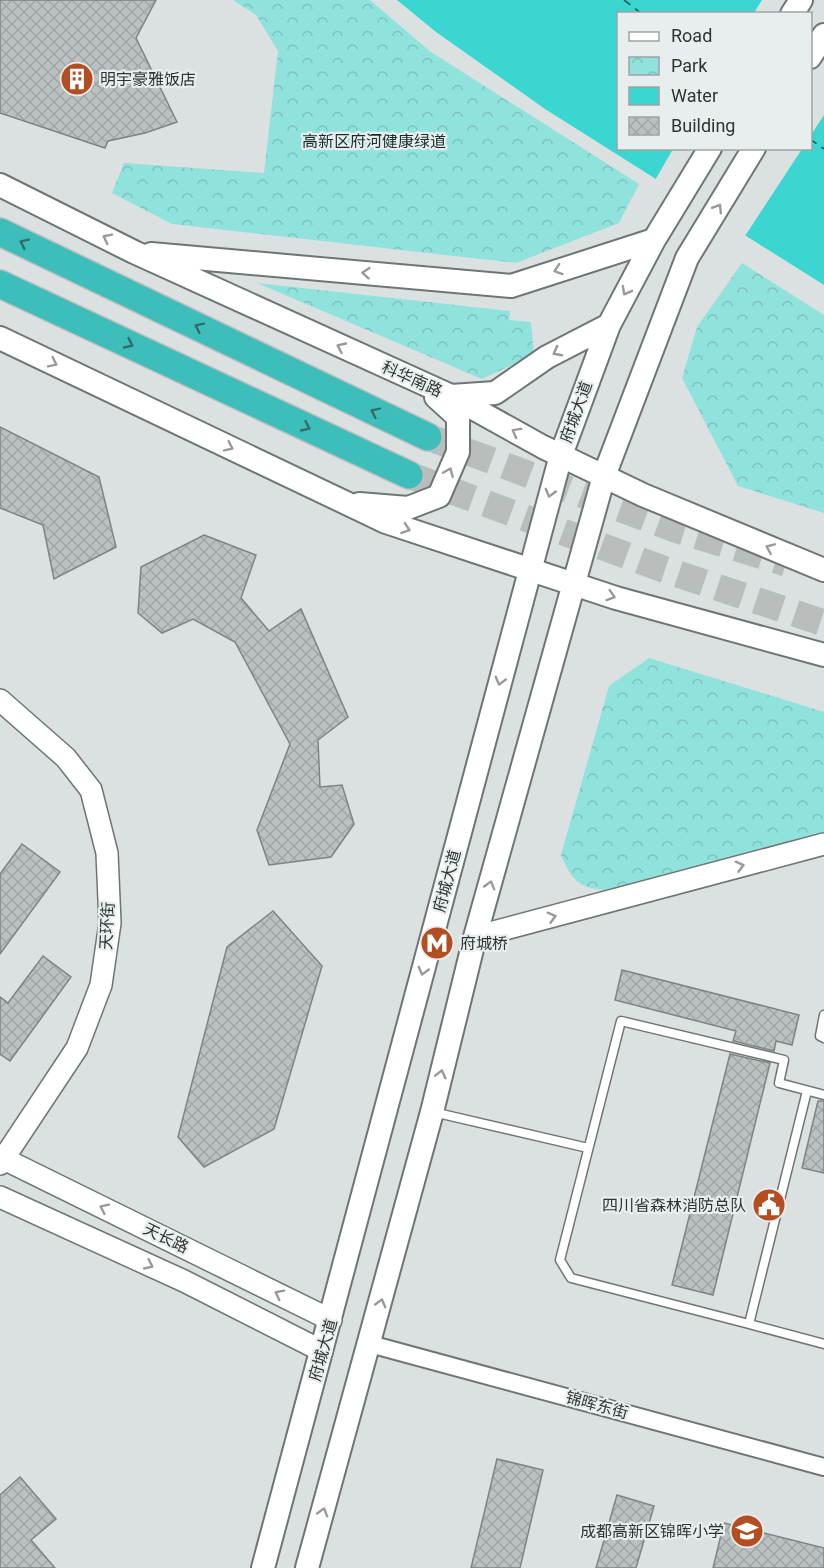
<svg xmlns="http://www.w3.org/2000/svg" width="824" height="1568" font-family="Roboto,'Noto Sans SC',sans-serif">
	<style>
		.park { fill: url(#park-crowns) }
		.water { fill: #3bd6d1; fill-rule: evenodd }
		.pier { fill: #dbe1e0 }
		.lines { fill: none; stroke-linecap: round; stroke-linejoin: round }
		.ferry { stroke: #135350; stroke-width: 1.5; stroke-dasharray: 8 6; stroke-linecap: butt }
		.building { fill: url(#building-cross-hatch); stroke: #7e8383; stroke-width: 1.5 }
		.trunk-tunnel { stroke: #b9bebd; stroke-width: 27; stroke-dasharray: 27 14; stroke-linecap: butt }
		.service-casing { stroke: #6f7574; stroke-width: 11 }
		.minor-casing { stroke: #6f7574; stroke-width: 20 }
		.tertiary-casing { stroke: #6f7574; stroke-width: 24 }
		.secondary-casing { stroke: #6f7574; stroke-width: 26 }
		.trunk-casing { stroke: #bdbebe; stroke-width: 30 }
		.service { stroke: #fff; stroke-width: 8 }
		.minor { stroke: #fff; stroke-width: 16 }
		.tertiary { stroke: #fff; stroke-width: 21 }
		.secondary { stroke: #fff; stroke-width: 22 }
		.trunk { stroke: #3ebeba; stroke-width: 27 }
		.oneway { stroke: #989999 }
		.oneway2 { stroke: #366b69 }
		.labels { text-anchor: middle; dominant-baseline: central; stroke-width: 4.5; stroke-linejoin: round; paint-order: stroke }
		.poi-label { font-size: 16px; fill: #313333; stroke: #e8eeee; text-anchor: start }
		.park-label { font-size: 16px; fill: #152e2d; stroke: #e8eeee }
		.street-label { font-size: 16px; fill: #313333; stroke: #e8eeee }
	</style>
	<defs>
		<pattern id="park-crowns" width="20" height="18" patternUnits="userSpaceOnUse" patternTransform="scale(1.5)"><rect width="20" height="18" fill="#90e2dd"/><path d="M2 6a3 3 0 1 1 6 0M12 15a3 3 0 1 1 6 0" fill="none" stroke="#7dc2be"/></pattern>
		<pattern id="building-cross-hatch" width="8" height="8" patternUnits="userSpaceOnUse" patternTransform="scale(1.5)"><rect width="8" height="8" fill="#bbc1c0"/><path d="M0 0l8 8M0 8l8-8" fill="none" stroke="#a1a6a5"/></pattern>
	</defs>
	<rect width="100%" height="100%" fill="#dbe1e0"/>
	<path class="park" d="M233,0h137l61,52 208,132 -20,39 -103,40 -344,-39 -60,-31 12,-30 140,10 14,-122 -22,-36z
		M742,263l82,52v198l-86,-27 -56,-108 15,-51z
		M257,283l253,28 -1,9 22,2 3,33 -52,24z
		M649,658l175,54v121l-209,58c-32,-2 -42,-6 -54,-36l48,-169z"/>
	<path class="water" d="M397,0h427v285l-279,-176 -109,-77zM618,14h192v134h-192z"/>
	<path class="pier" d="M762,0h62v115l-13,20 -1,-121 -56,-1z
		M673,149h129l-59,90 -89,-57z"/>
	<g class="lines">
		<path class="ferry" d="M624,0l18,14
			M810,139l14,10"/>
	</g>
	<path class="building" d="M0,0h156l-20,38 41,84 -32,11 -37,8 -3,7 -105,-35z
		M0,427l99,50 17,70 -62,32 -11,-54 -43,-17z
		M204,535l52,20 -15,43 28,33 32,-22 47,108 -30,23 2,47 22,-2 12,39 -23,33 -62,8 -12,-35 33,-86 -55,-102 -42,-23 -31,14 -24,-20 3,-46z
		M22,844l38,28 -60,82v-80z
		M273,911l49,55 -48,163 -70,38 -26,-30 49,-190z
		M43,956l28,21 -61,84 -10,-7v-57l8,6z
		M622,970l177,45 -7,30 -16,-4 -2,10 -41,-10 3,-10 -121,-31z
		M730,1054l40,9 -57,232 -41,-10z
		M818,1101h6v72l-22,-5z
		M497,1459l46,11 -23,98h-49z
		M20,1477l36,42 -25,21 24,28h-55v-73z
		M617,1495l37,11 -18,62h-40z
		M724,1523l100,25v20h-111z"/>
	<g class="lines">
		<path class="trunk-tunnel" d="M428,437l250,93 108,33
			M409,475l254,94 161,54"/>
		<g class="service-casing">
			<path id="service" d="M824,1015l-4,21 4,2
				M807,1091l-58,233 -178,-46 -11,-18 61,-239 163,39 -5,23 45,12
				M433,1112l155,36
				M749,1324l75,20"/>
		</g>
		<g class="minor-casing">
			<path id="minor" d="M370,1344l454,123"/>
		</g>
		<g class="tertiary-casing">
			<path id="tertiary" d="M0,700l66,58 25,32 16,63 3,70 -9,62 -24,63 -77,116
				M475,937l349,-93
				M0,1157l331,163
				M0,1197l184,84 138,70"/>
		</g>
		<g class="secondary-casing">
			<path id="secondary" d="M792,14l9,-14
				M810,57l14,-22
				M0,185l134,67 317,144 92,51 100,48 181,75
				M151,254l360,32 143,-46
				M0,338l386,184 230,76 208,57
				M451,396l44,-3 52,-36 62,-32
				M359,504l49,4 31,-12 19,-44v-35l-22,-20
				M263,1568l298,-1113 48,-130 45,-85 56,-92
				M307,1568l125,-456 43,-175 129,-461 83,-218 67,-110"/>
		</g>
		<g class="trunk-casing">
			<path id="trunk" d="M0,232l428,205
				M0,284l409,191"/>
		</g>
		<use href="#service" class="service"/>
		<use href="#minor" class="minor"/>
		<use href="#tertiary" class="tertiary"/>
		<use href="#secondary" class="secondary"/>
		<use href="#trunk" class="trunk"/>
	</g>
	<defs><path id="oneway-chevron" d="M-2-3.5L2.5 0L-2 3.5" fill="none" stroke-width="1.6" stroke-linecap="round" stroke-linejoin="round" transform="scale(1.5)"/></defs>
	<g class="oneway">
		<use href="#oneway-chevron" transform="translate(718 208) rotate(-58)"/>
		<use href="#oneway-chevron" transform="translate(107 238) rotate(-153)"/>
		<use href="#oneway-chevron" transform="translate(558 270) rotate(162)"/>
		<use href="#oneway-chevron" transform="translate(366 273) rotate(-175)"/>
		<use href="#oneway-chevron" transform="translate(626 291) rotate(118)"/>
		<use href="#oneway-chevron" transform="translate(341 347) rotate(-155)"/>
		<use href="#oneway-chevron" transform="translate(557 352) rotate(152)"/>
		<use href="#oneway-chevron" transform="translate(53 363) rotate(26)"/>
		<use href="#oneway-chevron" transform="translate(516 432) rotate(-151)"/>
		<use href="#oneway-chevron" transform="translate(229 447) rotate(26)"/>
		<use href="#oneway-chevron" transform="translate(449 472) rotate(-67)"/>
		<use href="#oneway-chevron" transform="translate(550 493) rotate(105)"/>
		<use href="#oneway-chevron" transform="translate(406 529) rotate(19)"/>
		<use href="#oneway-chevron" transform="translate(770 548) rotate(-157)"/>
		<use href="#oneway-chevron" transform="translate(611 596) rotate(17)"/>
		<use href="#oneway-chevron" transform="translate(500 681) rotate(105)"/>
		<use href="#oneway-chevron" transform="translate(740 866) rotate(-15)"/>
		<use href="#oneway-chevron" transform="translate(490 885) rotate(-74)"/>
		<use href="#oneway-chevron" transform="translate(552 917) rotate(-15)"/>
		<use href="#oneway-chevron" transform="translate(423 971) rotate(105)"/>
		<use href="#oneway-chevron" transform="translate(441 1074) rotate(-76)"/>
		<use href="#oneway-chevron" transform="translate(104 1208) rotate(-154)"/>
		<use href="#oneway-chevron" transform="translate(149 1265) rotate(25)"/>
		<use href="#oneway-chevron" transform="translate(279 1294) rotate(-153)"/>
		<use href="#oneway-chevron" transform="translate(381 1303) rotate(-75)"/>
		<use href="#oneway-chevron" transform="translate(323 1512) rotate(-74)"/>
	</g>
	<g class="oneway2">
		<use href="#oneway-chevron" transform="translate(24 243) rotate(-154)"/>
		<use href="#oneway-chevron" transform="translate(199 327) rotate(-154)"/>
		<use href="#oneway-chevron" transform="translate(129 344) rotate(25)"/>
		<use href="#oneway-chevron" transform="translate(375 412) rotate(-154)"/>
		<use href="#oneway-chevron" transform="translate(306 427) rotate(25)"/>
	</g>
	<defs>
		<g id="building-disc" transform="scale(1.725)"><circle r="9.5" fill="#b34d22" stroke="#e8eeee"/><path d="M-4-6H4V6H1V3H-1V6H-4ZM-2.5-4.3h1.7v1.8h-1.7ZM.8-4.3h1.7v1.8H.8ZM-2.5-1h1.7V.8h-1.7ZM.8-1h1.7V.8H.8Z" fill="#fff"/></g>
		<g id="metro-disc" transform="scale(1.725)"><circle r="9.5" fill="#b34d22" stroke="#e8eeee"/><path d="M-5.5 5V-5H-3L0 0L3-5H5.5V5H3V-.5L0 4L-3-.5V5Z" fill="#fff"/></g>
		<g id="civic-disc" transform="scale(1.725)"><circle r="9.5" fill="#b34d22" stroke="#e8eeee"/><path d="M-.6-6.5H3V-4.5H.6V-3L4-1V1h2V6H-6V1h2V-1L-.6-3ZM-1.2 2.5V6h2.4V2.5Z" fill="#fff"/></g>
		<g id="school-disc" transform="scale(1.725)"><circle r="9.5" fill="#b34d22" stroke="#e8eeee"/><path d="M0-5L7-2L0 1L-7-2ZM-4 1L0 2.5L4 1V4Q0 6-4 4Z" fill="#fff"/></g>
	</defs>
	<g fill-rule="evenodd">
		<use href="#building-disc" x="77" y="79"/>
		<use href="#metro-disc" x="437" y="943"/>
		<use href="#civic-disc" x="769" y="1205"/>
		<use href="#school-disc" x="747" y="1531"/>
	</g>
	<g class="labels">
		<g class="poi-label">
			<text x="100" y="79">明宇豪雅饭店</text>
			<text x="460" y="943">府城桥</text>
			<text x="746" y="1205" text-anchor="end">四川省森林消防总队</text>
			<text x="724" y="1531" text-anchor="end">成都高新区锦晖小学</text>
		</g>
		<g class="park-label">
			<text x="374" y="141">高新区府河健康绿道</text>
		</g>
		<g class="street-label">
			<text transform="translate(412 379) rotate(24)">科华南路</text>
			<text transform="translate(576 412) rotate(-70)">府城大道</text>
			<text transform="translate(447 881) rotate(-75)">府城大道</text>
			<text transform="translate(107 926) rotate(-87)">天环街</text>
			<text transform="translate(166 1238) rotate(26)">天长路</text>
			<text transform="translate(323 1350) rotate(-74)">府城大道</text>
			<text transform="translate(597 1405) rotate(15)">锦晖东街</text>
		</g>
	</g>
	<rect x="617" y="12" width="195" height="138" fill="#e8eeee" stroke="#9fa3a3" stroke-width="1.5"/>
	<rect x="629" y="32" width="30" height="9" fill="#ffffff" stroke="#9fa3a3" stroke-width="1.5"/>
	<text x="671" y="42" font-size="18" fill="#313333">Road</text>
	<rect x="629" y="57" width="30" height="18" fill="url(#park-crowns)" stroke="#9fa3a3" stroke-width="1.5"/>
	<text x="671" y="72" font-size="18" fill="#313333">Park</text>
	<rect x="629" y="87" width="30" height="18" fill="#3bd6d1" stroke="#9fa3a3" stroke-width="1.5"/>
	<text x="671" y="102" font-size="18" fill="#313333">Water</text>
	<rect x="629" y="117" width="30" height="18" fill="url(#building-cross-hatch)" stroke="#9fa3a3" stroke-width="1.5"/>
	<text x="671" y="132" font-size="18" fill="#313333">Building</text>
</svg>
